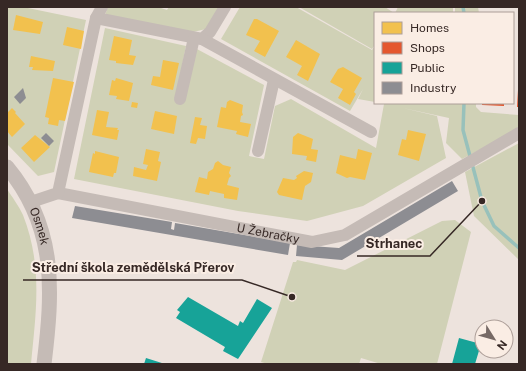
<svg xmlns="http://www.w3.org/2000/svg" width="526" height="371" font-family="'Public Sans',sans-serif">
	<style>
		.green { fill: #d0d1b6 }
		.homes { fill: #f2c14e }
		.shops { fill: #e4572e }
		.public { fill: #17a398 }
		.industry { fill: #8d8d92 }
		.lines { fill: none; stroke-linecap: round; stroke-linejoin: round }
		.stream { stroke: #98c1bb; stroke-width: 3.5 }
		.minor { stroke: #c5bbb6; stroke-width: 12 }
		.tertiary { stroke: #c5bbb6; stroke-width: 15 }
		.labels { text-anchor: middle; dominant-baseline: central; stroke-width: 4; stroke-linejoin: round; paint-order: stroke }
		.street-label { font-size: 12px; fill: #362825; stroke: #faede4 }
		.leader { fill: none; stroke: #362825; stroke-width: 1.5 }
		.callout-dot { fill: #362825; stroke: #faede4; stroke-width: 1.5 }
		.callout-label { font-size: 13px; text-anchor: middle; font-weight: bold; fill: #362825; stroke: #faede4; stroke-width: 4; stroke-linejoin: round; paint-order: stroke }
	</style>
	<rect width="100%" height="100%" fill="#ede3dd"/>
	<path class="green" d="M7,7h16l63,13 -32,152 -16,4 -31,-32z
		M108,7h50l9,3 2,-3h52l-15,22 -13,3 -88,-17z
		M240,7h56l76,43 3,-4v56l-17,-3 5,-10 -13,22 -129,-72z
		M299,7h86l9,6h-19v32l-3,4z
		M398,7h55v6h-58z
		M455,7h23l1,6h-24z
		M105,28l81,18 -11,55 20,-53 69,37 -15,71 15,3 11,-53 16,-7 85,49 8,-44 -5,-1h72v5v-5h25v4l5,5 38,3v14l-57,30 -16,-16 3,-25 -46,-10 34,8 9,42 -83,48 -56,15 -69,-10 -164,-32z
		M519,143v117l-45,-44 -9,-44z
		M7,189c5,8 12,17 16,26 20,51 13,97 8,149h-24z
		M455,220l16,12 -34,132h-56l-20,-6 -2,6h-91l-7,-2 32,-100h3l1,-2 48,10 97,-49z"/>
	<path class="homes" d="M16,15l27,7 -3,12 -27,-4z
		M254,19h3l22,12 -14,26 -11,-6 6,-10 -14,-6z
		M67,27l17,4 -3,18 -18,-4z
		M114,36l18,4 -3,15 7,1 -3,9 -17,-2v-2l-7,-1z
		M296,40l24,14 -12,27 -11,-6 5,-9 -16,-9z
		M31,56l24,5 -2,10 -21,-1 1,-3h-4z
		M163,60l16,3 -6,27 -22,-5 2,-9 7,1z
		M343,67l19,11 -8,14 2,2 -6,11 -12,-7 5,-9 -13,-7 8,-13z
		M53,78l21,4 -9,39 -6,-1 -1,6 -10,-2 1,-6 -4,-1z
		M116,78l17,5 -4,18 -13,-2 1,-3 -8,-1 3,-15 3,1z
		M230,100l13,5 -1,7 1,3 -2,1 -1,6 11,2 -3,13 -12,-3 1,-3 -20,-4 4,-20 5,1 1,-6z
		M132,102l6,1 -1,5 -6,-1z
		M12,108l4,4 -1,1 10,11 -13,13 -5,-6v-18z
		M97,110l12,2 -3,15 12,1 -1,2h2l-2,10 -25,-5z
		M155,111l22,5 -3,18 -23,-5z
		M195,117l7,1 -2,7 7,1 -2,13 -7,-1 -2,6 -6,-1z
		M408,130l18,4 -7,27 -21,-6 4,-16 4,1z
		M298,133l15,6 -2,10 7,1 -2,12 -10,-2 1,-4 -15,-2 1,-17z
		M35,135l15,12 -16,15 -13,-14z
		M146,149l14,3 -2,9 3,1 -4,19 -24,-5 1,-9 12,3 2,-5 -5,-1z
		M358,149l14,4 -7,27 -15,-3 -3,1 -11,-5 4,-18 16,4z
		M95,151l24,6 -3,16h-2l-1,4 -24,-5 4,-19 2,1z
		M218,161l5,4 8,2 -2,6 2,3 -2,2 -2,7 12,3 -2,12 -13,-2v-4l-14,-3 -1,4 -14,-3 4,-15 8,2 1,-7 5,-3 2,-6z
		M304,171l9,2 -2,9 -6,4 -3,14 -23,-5 -2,-3 6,-14 11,2 3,-2 -1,-2z"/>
	<path class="shops" d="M518,90h1v17h-2z
		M482,103h22v3l-22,-1z"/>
	<path class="public" d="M188,297l50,29 2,-5 3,2 14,-24 15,9 -34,51 -15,-8 2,-4 -49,-29 4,-6 -3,-2z
		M459,338l22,6 -6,20h-23z
		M146,358l19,6h-21z"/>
	<path class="industry" d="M23,88l3,10 -6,6 -6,-7z
		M46,133l8,8 -5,5 -8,-8z
		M452,181l6,10 -116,69 -46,-4 1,-11 42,3z
		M75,206l97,16 -1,7 3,1 1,-7 115,20 -2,12 -216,-37z"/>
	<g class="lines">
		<path class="stream" d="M463,7l1,6
			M464,103l-1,27 19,71 12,25 25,22"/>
		<g class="minor">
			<path d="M96,18l106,21 8,-7 15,-25"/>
			<path d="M202,39l169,93"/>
			<path d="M180,99l14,-61"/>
			<path d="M258,151l16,-71"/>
			<path id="s1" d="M58,193l254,49 33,-7 174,-102"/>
			<path d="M31,202l27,-9 38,-175 6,-11"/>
		</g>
		<path class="tertiary" id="s2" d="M7,167c50,60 46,124 37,197"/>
	</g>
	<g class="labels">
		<g class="street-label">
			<text stroke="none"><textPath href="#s2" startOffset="68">Osmek</textPath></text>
			<text stroke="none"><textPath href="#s1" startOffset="214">U Žebračky</textPath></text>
		</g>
	</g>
	<path class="leader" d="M482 201L430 256H357M292 297L242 280H23"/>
	<g class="callout-dot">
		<circle cx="482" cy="201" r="4"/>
		<circle cx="292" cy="297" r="4"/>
	</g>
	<g class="callout-label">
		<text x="394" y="248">Strhanec</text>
		<text x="133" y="272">Střední škola zemědělská Přerov</text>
	</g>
	<rect width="526" height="371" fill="none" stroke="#362825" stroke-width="16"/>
	<rect x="374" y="12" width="140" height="92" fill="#faede4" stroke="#ac9e98"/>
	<rect x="382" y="22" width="20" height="12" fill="#f2c14e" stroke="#ac9e98"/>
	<text x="410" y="32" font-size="12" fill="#362825">Homes</text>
	<rect x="382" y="42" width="20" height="12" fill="#e4572e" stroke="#ac9e98"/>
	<text x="410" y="52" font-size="12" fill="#362825">Shops</text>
	<rect x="382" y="62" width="20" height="12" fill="#17a398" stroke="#ac9e98"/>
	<text x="410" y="72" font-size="12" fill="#362825">Public</text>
	<rect x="382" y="82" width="20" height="12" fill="#8d8d92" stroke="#ac9e98"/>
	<text x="410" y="92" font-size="12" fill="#362825">Industry</text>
	<g transform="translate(494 339) rotate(127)"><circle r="19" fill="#faede4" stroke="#ac9e98"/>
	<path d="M0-3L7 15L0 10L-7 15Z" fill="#766965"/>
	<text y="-6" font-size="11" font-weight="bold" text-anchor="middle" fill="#362825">N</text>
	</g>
</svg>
